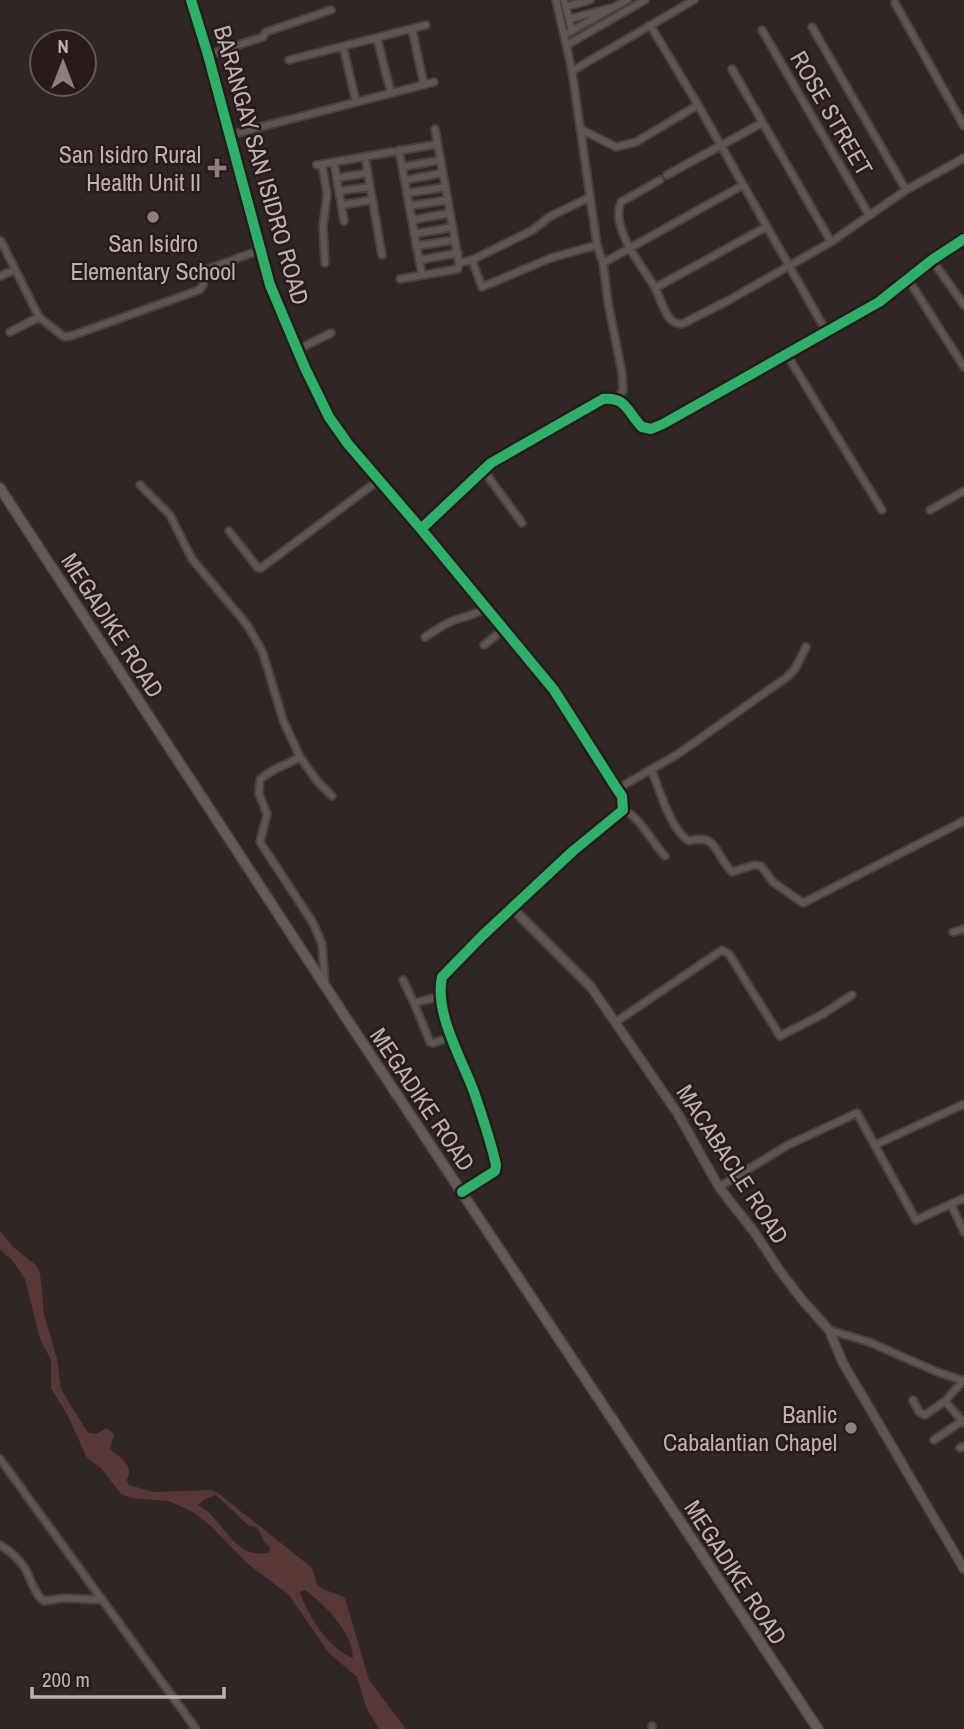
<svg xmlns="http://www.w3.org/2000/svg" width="964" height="1729" font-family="'Archivo Narrow',sans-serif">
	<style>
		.green { fill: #3f2d38 }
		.water { fill: #583737; fill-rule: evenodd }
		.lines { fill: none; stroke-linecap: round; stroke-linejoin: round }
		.minor-casing { stroke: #494242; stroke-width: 10 }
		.tertiary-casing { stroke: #494242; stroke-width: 11 }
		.secondary-casing { stroke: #4d4343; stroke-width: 12 }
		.minor { stroke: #5f5555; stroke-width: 6 }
		.tertiary { stroke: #5f5555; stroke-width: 8 }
		.secondary { stroke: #635a5a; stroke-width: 9 }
		.cycleway-casing { stroke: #291b1a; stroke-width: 15 }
		.cycleway { stroke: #2db169; stroke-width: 10 }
		.poi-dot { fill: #8f807f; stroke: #291b1a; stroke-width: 2.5 }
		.labels { text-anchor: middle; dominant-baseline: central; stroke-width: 5; stroke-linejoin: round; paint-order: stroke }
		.street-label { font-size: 24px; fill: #c2b0af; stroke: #291b1a }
		.poi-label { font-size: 24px; fill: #c2b0af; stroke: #291b1a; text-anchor: end }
	</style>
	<rect width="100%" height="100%" fill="#302626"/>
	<path class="green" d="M850,126l16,26 -14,9 -16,-27z"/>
	<path class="water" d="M0,1231l13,16 24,19 3,7 4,41 13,45 4,30 27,44 8,1 11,-6 7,6 -4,15c7,7 20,12 19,24 -2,12 -5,1 0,12l25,7 57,-2 7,3 93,74c4,5 3,12 6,17 5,7 21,9 28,14l24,82 37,49h-27l-13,-22 -9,-30 -29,-25 -39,-57 -41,-31 -36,-37 -19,-15 -24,-11 -38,-3 -10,-4 -20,-26 -14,-10 -19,-42 -17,-28v-28l-11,-21 -15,-60 -13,-19 -12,-10zM216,1495l33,31 8,1 7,14 6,7 -1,5c-38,6 -43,-33 -71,-48l5,-5zM305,1590c19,14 48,42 48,68 -23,-8 -46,-43 -53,-66z"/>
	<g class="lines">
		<g class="minor-casing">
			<path id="minor" d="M556,0l16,71 25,174 6,18 5,39 14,71 1,17 -5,9
				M564,0l8,31
				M895,3l69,123
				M565,7l25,-7
				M569,19l42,-11
				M650,25l48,80 128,226
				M812,27l94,163
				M412,29l12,56
				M762,30l107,185
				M564,35l63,-35
				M377,38l14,55
				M567,45l78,-45
				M343,46l13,56
				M208,55l55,-18 3,-5 65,-22
				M289,60l137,-35
				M732,69l99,173
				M572,71l122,-71
				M435,129l24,134
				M580,129l36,18 20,-5 62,-37
				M230,135l204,-53
				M399,150l23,125
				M365,157l17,98
				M334,162l10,59
				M322,164l5,30 -4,33 2,36
				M317,165l121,-21
				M402,167l39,-7
				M667,175l95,-52
				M337,178l30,-5
				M405,180l38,-7
				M660,180l-39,22c-11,25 20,63 33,84 6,10 9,26 17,34 5,4 5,3 11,4l49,-25 100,-57 75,-52 58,-32
				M339,191l31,-4
				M407,193l39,-6
				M341,205l31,-5
				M409,206l39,-6
				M412,220l38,-7
				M414,234l39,-7
				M1,241l38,76 25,20 7,-1 128,-46 4,-4v-15l57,-21
				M416,246l39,-6
				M419,260l39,-7
				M472,260l10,27 69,-29 46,-13
				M932,260l32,45
				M603,263l140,-78
				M0,276l15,-6
				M400,279l58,-10 1,-6 13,-3 61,-30 16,-13 41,-20
				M908,279l56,88
				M655,288l111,-61
				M10,332l29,-15
				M297,350l34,-17
				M787,355l95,155
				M484,471l38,52
				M140,485l30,30 22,44 56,67 15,27 20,67 17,37 17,24 15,15
				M930,510l34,-19
				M229,531l29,37h3l118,-88
				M425,637c11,-7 23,-16 36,-19 10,-3 16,-4 26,-11
				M484,645l20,-16
				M300,757c-14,9 -29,11 -40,23l-1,14 8,20 -7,28 53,81 9,21 3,40
				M651,769c8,19 20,62 38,72 29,-8 26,14 43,31l22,-7 7,1 12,16 30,21 161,-82
				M617,789l61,-35 109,-77 8,-8 11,-22
				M623,810c16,5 30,34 42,46
				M953,932l11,-3
				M403,980l11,23
				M441,996l-27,7 16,39 3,1 18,-6
				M616,1022l106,-72 7,4 51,82 43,-22 29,-19
				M875,1145l89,-41
				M719,1187l69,-42 69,-32 59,107 48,-22
				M951,1204l13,28
				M829,1330l40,12 66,29 29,10
				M913,1400l6,12 6,3 20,-14 18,-20
				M945,1401l19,22
				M934,1440l28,-19
				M960,1448l4,-2
				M0,1459l196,270
				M0,1545c10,6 18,13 25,23 6,11 9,26 19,33l20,-3 39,2
				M652,1726v3"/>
		</g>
		<g class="tertiary-casing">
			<path id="tertiary" d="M191,0l17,55 62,230 35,83 24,49 19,27 73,85 70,-66 112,-64c23,-3 25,14 39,28l9,2 12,-5 216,-122 53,-42 32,-21
				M421,529l133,161 63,99 5,7 1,14 -50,41 -91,85 -40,41c-8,36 20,82 32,115 8,24 17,49 22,73l-1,6 -33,21
				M512,908l79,79 87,127 41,73 36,46 25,38 24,31 25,28 14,33 121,206"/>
		</g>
		<g class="secondary-casing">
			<path id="secondary" d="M0,488l346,530 472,711"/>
		</g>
		<use href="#minor" class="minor"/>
		<use href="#tertiary" class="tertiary"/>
		<use href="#secondary" class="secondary"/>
		<g class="cycleway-casing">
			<path id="cycleway" d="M191,0l17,55 62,230 35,83 24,49 19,27 73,85 70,-66 112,-64c23,-3 25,14 39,28l9,2 12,-5 216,-122 53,-42 32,-21
				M421,529l133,161 63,99 5,7 1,14 -50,41 -91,85 -40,41c-8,36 20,82 32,115 8,24 17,49 22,73l-1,6 -33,21"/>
		</g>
		<use href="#cycleway" class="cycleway"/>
	</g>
	<g class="poi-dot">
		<path d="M213.5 157.5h7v7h7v7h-7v7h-7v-7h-7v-7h7z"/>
		<circle cx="153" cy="217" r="7"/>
		<circle cx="851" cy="1428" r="7"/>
	</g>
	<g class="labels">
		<g class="street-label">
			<text transform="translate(832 113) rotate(60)">ROSE STREET</text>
			<text transform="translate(262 165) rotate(74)">BARANGAY SAN ISIDRO ROAD</text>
			<text transform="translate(113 625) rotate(57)">MEGADIKE ROAD</text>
			<text transform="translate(423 1099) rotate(56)">MEGADIKE ROAD</text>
			<text transform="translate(733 1164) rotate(57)">MACABACLE ROAD</text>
			<text transform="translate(736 1572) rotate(57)">MEGADIKE ROAD</text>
		</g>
		<g class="poi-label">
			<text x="201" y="154">San Isidro Rural<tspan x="201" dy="28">Health Unit II</tspan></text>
			<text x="153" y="243" text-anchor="middle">San Isidro<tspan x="153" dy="28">Elementary School</tspan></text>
			<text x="837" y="1414">Banlic<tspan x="837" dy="28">Cabalantian Chapel</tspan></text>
		</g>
	</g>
	<g transform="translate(63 63)"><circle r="33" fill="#291b1a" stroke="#665756" stroke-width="2"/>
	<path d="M0-5L12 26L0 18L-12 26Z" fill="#8f807f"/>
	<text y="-10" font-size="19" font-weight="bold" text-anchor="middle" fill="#c2b0af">N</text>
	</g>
	<path d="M32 1687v10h192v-10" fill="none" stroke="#c2b0af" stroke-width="3.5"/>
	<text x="42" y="1687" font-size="21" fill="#c2b0af" stroke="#291b1a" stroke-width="5" paint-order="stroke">200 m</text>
</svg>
